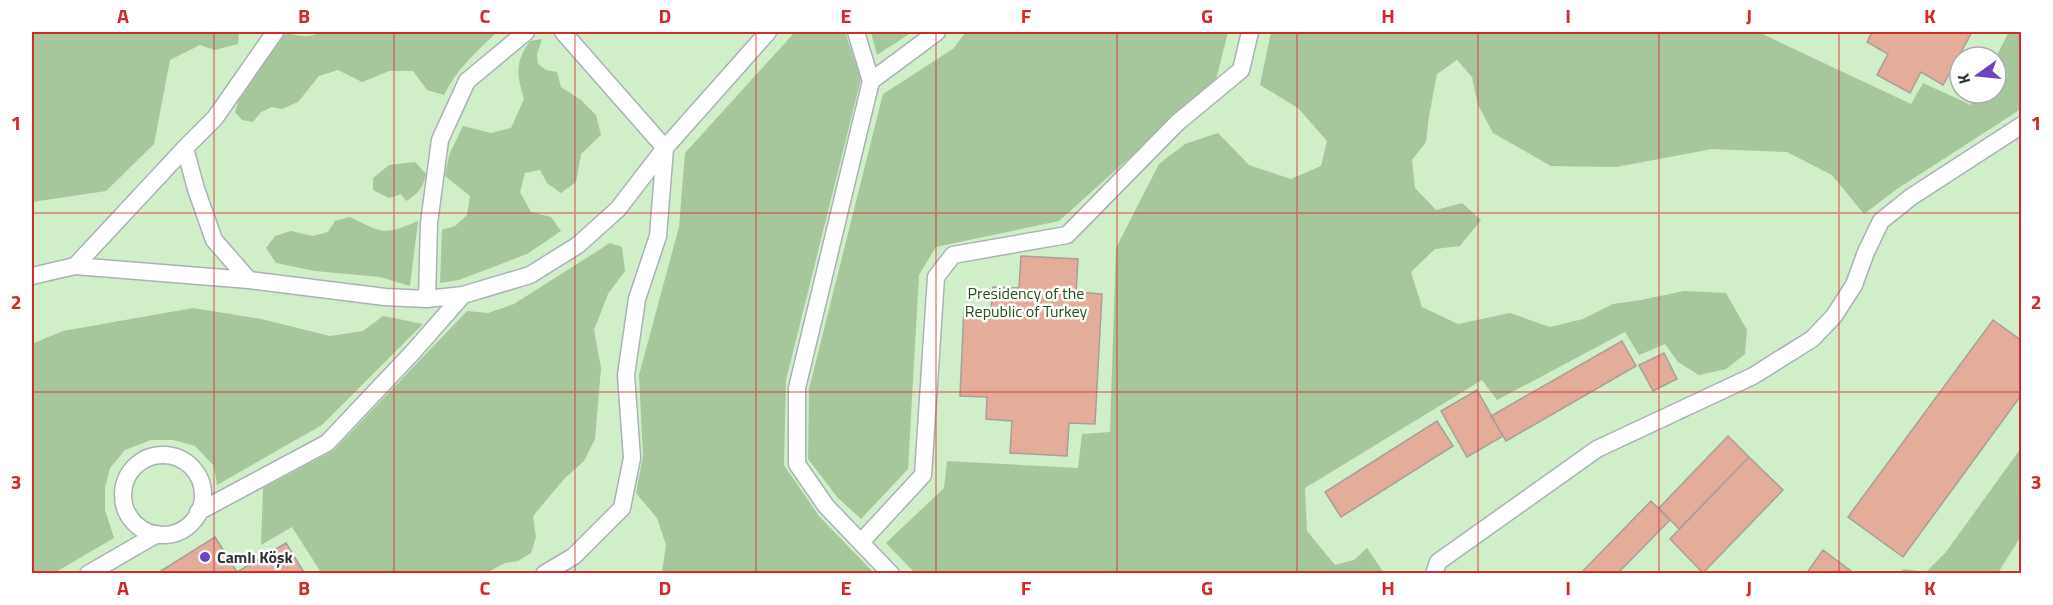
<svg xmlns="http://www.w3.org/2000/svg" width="2053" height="605" font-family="'Titillium Web',sans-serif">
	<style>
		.green { fill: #d0eec7; fill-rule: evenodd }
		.forest { fill: #a6c69b }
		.building { fill: #e3ad9a; stroke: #a99e9b; stroke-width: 1.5 }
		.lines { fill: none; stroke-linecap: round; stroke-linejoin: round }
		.lane-casing { stroke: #aab2b9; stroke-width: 19 }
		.lane { stroke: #fff; stroke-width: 16 }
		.grid { fill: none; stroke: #d62828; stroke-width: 1.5; stroke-opacity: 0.55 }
		.poi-dot { fill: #6e44bd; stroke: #fff; stroke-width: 2 }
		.labels { text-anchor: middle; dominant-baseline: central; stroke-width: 5; stroke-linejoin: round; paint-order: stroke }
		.park-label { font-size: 16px; fill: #254f14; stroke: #fff }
		.poi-label { font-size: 16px; font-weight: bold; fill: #313437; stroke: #fff; text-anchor: start }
		.neatline { fill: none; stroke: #d62828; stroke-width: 2 }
		.grid-label { font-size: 20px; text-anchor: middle; font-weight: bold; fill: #d62828 }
	</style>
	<rect width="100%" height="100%" fill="#edf4fc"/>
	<path class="green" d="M32,32h1989v541h-1989zM1960,57h36v36h-36z"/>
	<path class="forest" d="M32,32h207l-1,12 -23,6 -15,-5 -30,15 -16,84 -48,47 -74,11z
		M321,32h176c-20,19 -41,38 -53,63l-17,-5 -14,-19h-24l-27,11 -24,-12 -19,6 -21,26 -16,7 -10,-2 -11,5 -8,10 -11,-2 -7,-8 5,-16 45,-63c12,2 25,6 36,-1z
		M795,32h50l16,47 -75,301 -2,85 35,51 55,57h-212l4,-28 -9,-27 -21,-25 7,-37 -4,-81 40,-148 6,-74z
		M871,32h41l-35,23z
		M966,32h262l-12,48 -157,141 -123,26 -17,28 -11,194 -47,50 -23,-21 -30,-39 1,-70 74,-295 70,-45z
		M1271,32h487l153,72 12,-21 48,22 7,-12h18v-36l13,-25h12v77l-124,80 -33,25 -32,-39 -45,-23 -75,-3 -96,18 -65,-1 -58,-33 -15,-28 -6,-28 -15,-17 -20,14 -8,42 -3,26 -14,18 3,28 21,22 26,-7 19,17 -21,26 -25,3 -24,23 11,35 36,17 52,-11 40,14 33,-8 30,-15 28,-4 43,-9 42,2 21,37 -2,24 -19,15 -27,6 -21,-13 -13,-18 -26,11 -14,-23 -128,68 -15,-20 -177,108 2,43 28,34 19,-5 13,-12 17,25h-469l-29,-30 58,-55 3,-27 131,7 4,-34 28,-2 6,-184 43,-84 26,-20 33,-11 31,32 42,14 30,-13 6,-25 -29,-33 -38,-23z
		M542,39l-5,15 1,10 8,6 11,2 4,15 20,13 15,15 5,20 -20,19 -5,28 -15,11 -14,-10 -7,-13 -15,3 -5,19 11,20 20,5 10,14 -34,23 -68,26 -19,3 2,-53 13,-4 12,-11 3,-19 -25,-20 4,-21 14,-29 28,7 20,-5 13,-29c-7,-25 -10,-35 6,-58z
		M415,162l11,12c-3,14 -8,20 -20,27l-5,-7 -12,4 -16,-8v-12l16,-13z
		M350,217c33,16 33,19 68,4l-8,65 -30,-9 -65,-6 -39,-8 -10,-15 9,-12 16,-5 22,5 15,-4 7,-11z
		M610,243l12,4 3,24 -17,23 -14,36 7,38 -6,71 -11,22 -19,17 -32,38 3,21 -5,16 -13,8 -13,2 -19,10 -164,1 -30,-47 -31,18 2,-57 70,-37 134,-140 21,2 26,-9z
		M193,308l68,11 69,17 33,-5 20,-15 40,8 -101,101 -105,60 -3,-19 -19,-20 -22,-6h-22l-26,10 -15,18 -5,20v22l9,28 -60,35h-22v-229l31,-13z
		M2021,448v88l-23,37h-100l6,-4 22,3 20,-20z"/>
	<path class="building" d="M1872,32h100l-29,53 -22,-13 -11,21 -33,-18 11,-21 -21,-12z
		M1021,256l57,3 -2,33 26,2 -7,130 -26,-1 -2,33 -57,-3 2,-32 -26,-2 1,-22 -27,-1 4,-88 27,2 2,-23 26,1z
		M1993,320l29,21v53l-119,163 -55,-40z
		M1622,341l14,25 -130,75 -15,-25z
		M1664,353l13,26 -24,12 -14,-26z
		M1477,390l26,46 -36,21 -26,-46z
		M1437,421l16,25 -112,71 -16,-25z
		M1728,436l21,21 -70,72 -20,-21z
		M1749,457l34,33 -80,83 -33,-34z
		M1651,501l19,19 -53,54h-37z
		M215,537l22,35 49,-29 19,31h-149z
		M1823,550l32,24h-49z"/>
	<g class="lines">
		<g class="lane-casing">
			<path id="lane" d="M563,32l102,116 103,-116
				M856,32l15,49 -74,307v76l29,42 65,68
				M871,81l66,-49
				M185,148l11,41 18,51 35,40
				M75,266l110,-118 30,-30 60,-86
				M32,276l43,-10 174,14 136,17 42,2 36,-4
				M427,299l2,-76 11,-83 27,-59 59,-49
				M123 495a40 40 0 1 1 80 0a40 40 0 1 1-80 0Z
				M198,512l129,-69 86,-91 50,-57 67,-20 48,-30 40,-36 47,-61 -7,88 -21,63 -11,76 6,83 -10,50 -48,48 -30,18
				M862,541l61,-66 13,-198 17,-22 114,-20 110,-112 64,-53 9,-38
				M88,574l69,-40
				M1434,574l4,-12 159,-113 156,-73 59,-37 22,-23 20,-31 12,-33 15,-31 30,-24 111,-72"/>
		</g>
		<use href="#lane" class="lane"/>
	</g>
	<path class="grid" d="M214,32v542M394,32v542M575,32v542M756,32v542M936,32v542M1117,32v542M1297,32v542M1478,32v542M1659,32v542M1839,32v542M32,213h1990M32,392h1990"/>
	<circle class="poi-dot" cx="205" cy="557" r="6"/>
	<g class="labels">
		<g class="park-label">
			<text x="1026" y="293">Presidency of the<tspan x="1026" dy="18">Republic of Turkey</tspan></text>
		</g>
		<g class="poi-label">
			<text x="217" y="557">Camlı Köşk</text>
		</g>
	</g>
	<rect width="2053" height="605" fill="none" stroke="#ffffff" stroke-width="66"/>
	<g transform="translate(1978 75) rotate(255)"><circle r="28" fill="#ffffff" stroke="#adaeaf" stroke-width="1.5"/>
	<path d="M0-4.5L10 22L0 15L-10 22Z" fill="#6e44bd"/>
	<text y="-9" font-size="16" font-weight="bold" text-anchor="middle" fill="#313437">K</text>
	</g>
	<rect x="33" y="33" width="1987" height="539" class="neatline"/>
	<g class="grid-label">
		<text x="123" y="23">A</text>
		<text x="304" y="23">B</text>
		<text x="485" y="23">C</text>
		<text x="665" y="23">D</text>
		<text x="846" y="23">E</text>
		<text x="1026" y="23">F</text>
		<text x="1207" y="23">G</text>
		<text x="1388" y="23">H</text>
		<text x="1568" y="23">I</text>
		<text x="1749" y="23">J</text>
		<text x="1930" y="23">K</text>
		<text x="16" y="130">1</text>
		<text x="2036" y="130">1</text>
		<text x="16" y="309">2</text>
		<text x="2036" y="309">2</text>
		<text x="16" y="489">3</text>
		<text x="2036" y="489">3</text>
		<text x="123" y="595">A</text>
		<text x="304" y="595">B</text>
		<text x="485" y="595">C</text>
		<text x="665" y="595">D</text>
		<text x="846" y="595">E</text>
		<text x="1026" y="595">F</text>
		<text x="1207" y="595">G</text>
		<text x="1388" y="595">H</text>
		<text x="1568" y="595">I</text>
		<text x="1749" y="595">J</text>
		<text x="1930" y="595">K</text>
	</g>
</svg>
